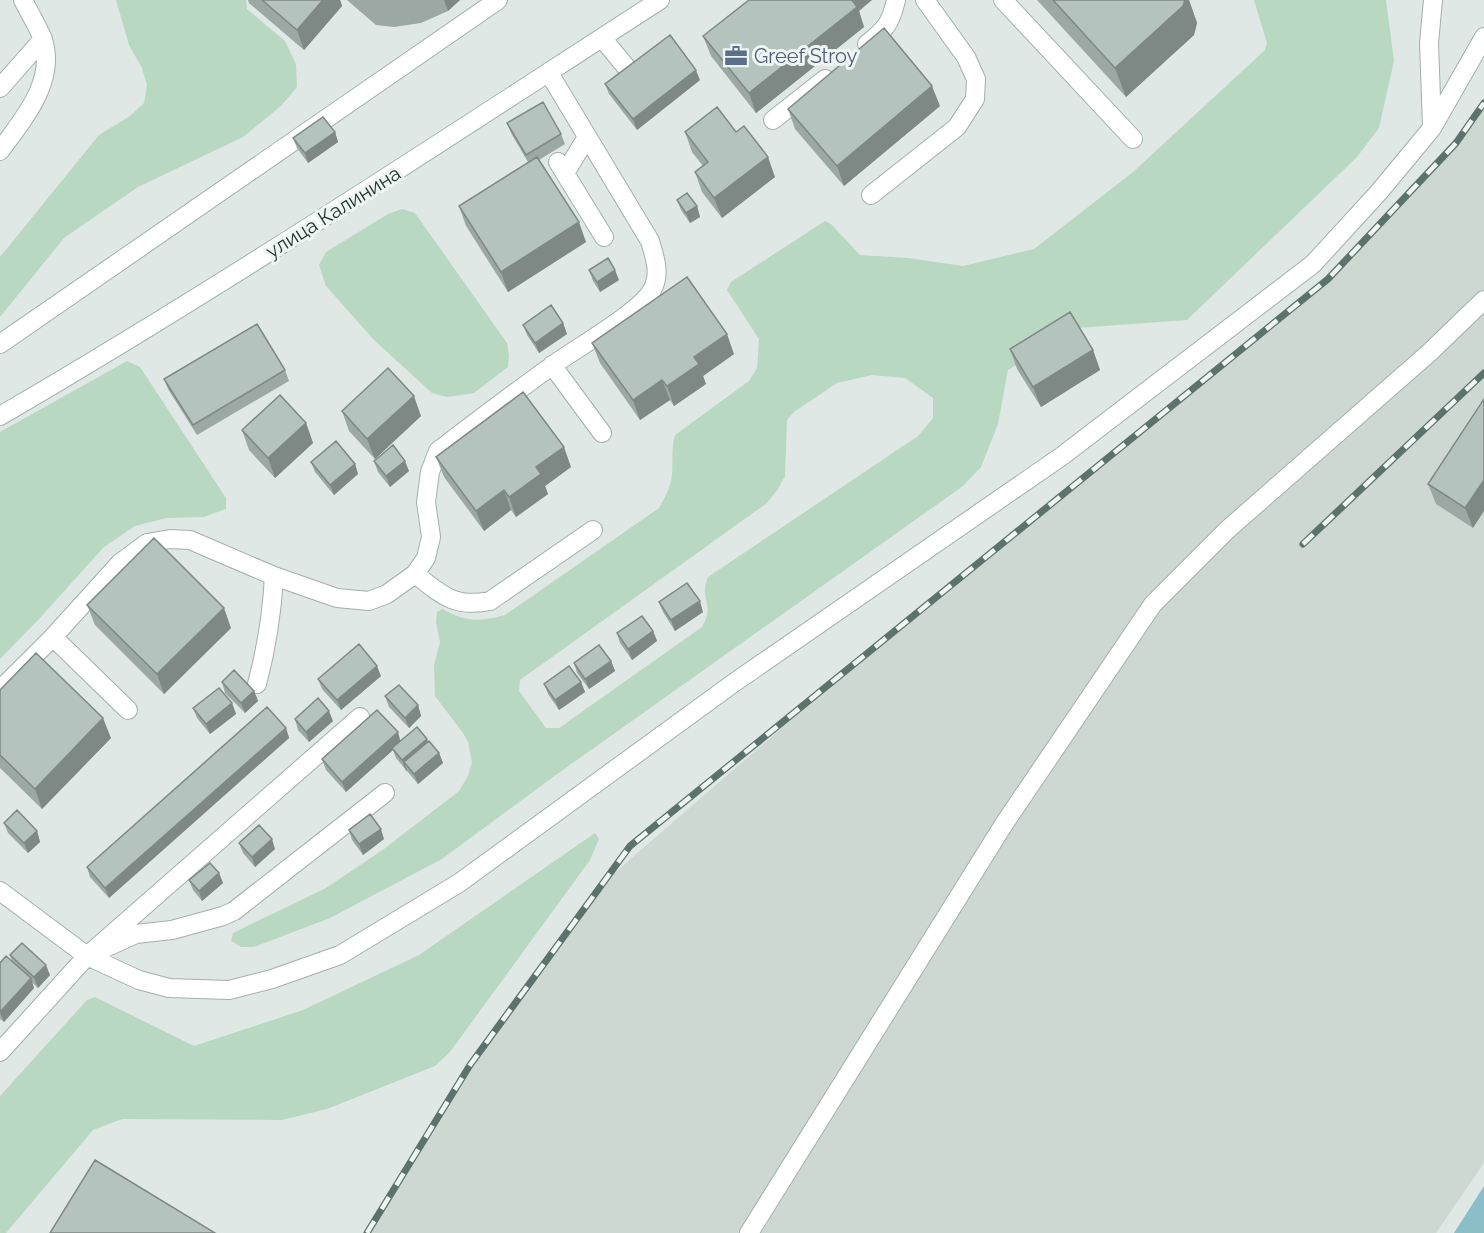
<svg xmlns="http://www.w3.org/2000/svg" width="1484" height="1233" font-family="Raleway,sans-serif">
	<style>
		.built { fill: #cdd8d3 }
		.green { fill: #b9d8c2; fill-rule: evenodd }
		.water { fill: #8cbec8 }
		.lines { fill: none; stroke-linecap: round; stroke-linejoin: round }
		.lane-casing { stroke: #a3afab; stroke-width: 20 }
		.secondary-casing { stroke: #9fb3ac; stroke-width: 20 }
		.lane { stroke: #fff; stroke-width: 18 }
		.secondary { stroke: #fff; stroke-width: 18 }
		.rail-casing { stroke: #5c726c; stroke-width: 7 }
		.rail { stroke: #eff5f2; stroke-width: 4.5; stroke-dasharray: 14; stroke-linecap: butt }
		.wall { fill: #9ba8a3 }
		.shaded-wall { fill: #7e8884 }
		.building { fill: #b4c3bd; stroke: #7e8884; stroke-width: 1.5 }
		.labels { text-anchor: middle; dominant-baseline: central; stroke-width: 6; stroke-linejoin: round; paint-order: stroke }
		.service-label { font-size: 20px; fill: #4e5e75; stroke: #eff5f2; text-anchor: start }
		.street-label { font-size: 20px; fill: #223631; stroke: #eff5f2 }
	</style>
	<rect width="100%" height="100%" fill="#dfe8e4"/>
	<path class="built" d="M1484,101v1062l-48,70h-1068l102,-168 134,-183 248,-215 476,-388 128,-136z"/>
	<path class="green" d="M116,0h130l1,9 38,32 11,23 1,23 -16,19 -38,31 -105,50 -74,51 -64,79v-60l99,-122 31,-19 14,-13 3,-18 -5,-17 -13,-23z
		M1254,0h132l8,61 -15,67 -22,29 -170,163 -110,8 -69,42 -10,54 -17,43 -18,19 -410,291 -111,82 -112,59 -76,29h-13l-10,-6 2,-8 93,-45 58,-39 75,-58 9,-15 4,-14 -4,-20 -5,-9 -28,-37 -1,-31 6,-23 -4,-20 1,-10 5,-3c24,13 37,13 63,6l154,-107c6,-11 12,-21 13,-33 1,-14 -1,-26 3,-40l74,-54 8,-13 2,-29 -32,-49 4,-8 94,-61 6,3 29,31 48,3 55,8 71,-17 99,-77 132,-122 2,-7zM872,375l33,3 28,20v20l-15,18 -210,141c-10,24 8,25 -6,50l-143,101h-13l-27,-37 1,-11 247,-177 11,-14 7,-13 2,-56 7,-8 43,-29z
		M402,209l13,4 92,130 2,12 -1,12 -34,26 -27,4 -15,-4 -58,-53 -48,-54 -7,-21 7,-13 62,-38z
		M127,361l13,6 86,131v11l-22,8 -37,1 -32,8 -31,21 -65,72 -39,40v-227z
		M595,833l4,6 -9,21 -140,192 -15,14 -108,43 -45,11 -160,-1 -29,11 -87,103h-6v-137l87,-96 8,-3 99,49 109,-36 116,-55z"/>
	<path class="water" d="M1484,1186v47h-30z"/>
	<g class="lines">
		<g class="lane-casing">
			<path id="lane" d="M1003,0l130,139
				M602,38l39,47
				M867,44c18,-14 24,-21 29,-44
				M0,88l43,-49
				M773,120l52,-41
				M1432,126l-3,-83 4,-43
				M0,151c23,-32 58,-71 42,-114 -5,-12 -13,-25 -19,-37
				M558,162l46,75
				M565,173l22,-36
				M871,195l86,-68 18,-28 1,-20 -10,-22 -41,-57
				M0,344l498,-344
				M552,365l50,68
				M415,574c27,21 39,34 75,27l103,-71
				M53,637l75,73
				M257,684c10,-38 15,-68 17,-108
				M0,690l53,-53 67,-74 27,-20 23,-4 20,1 84,36 63,22 32,3 18,-7 28,-20 11,-16 5,-21 -5,-35 4,-30 8,-21c38,-29 76,-58 115,-86 22,-16 87,-53 99,-75 9,-16 3,-32 -2,-49l-101,-168
				M0,891l87,65 52,24 30,8 60,2 43,-11 68,-24 119,-72 276,-201 327,-226 251,-192 66,-72 53,-64 52,-91
				M105,948l31,-14 36,-4 51,-14 11,-5 151,-118
				M0,1052l87,-96 273,-239
				M749,1233l255,-409 149,-220 74,-74 202,-177 55,-53"/>
		</g>
		<g class="secondary-casing">
			<path id="secondary" d="M0,416c225,-131 442,-275 660,-416"/>
		</g>
		<use href="#lane" class="lane"/>
		<use href="#secondary" class="secondary"/>
		<g class="rail-casing">
			<path id="rail" d="M1303,544l181,-171
				M367,1233l103,-168 160,-219 698,-567 128,-136 28,-40"/>
		</g>
		<use href="#rail" class="rail"/>
	</g>
	<path class="wall" d="M248,0h92l2,6 -38,44 -55,-47z
		M347,0h113l-12,11 -27,12 -27,4 -18,-2z
		M1037,0h152l8,23 -3,12 -68,62z
		M859,11l5,16 -108,86 -45,-57 -8,-20z
		M700,80l-63,50 -28,-36 -4,-10z
		M940,106l-96,80 -49,-57 -7,-20z
		M507,123l54,11 4,10 -26,16 47,82 -78,50 -42,-66 -7,-20 69,-44 -17,-29z
		M335,132l3,10 -30,21 -11,-15 -4,-10z
		M685,132h51l39,45 -53,41 -20,-26 -7,-20 8,-6 -11,-14z
		M677,200l20,6 3,11 -10,6 -9,-13z
		M589,270l30,10 -19,12 -7,-11z
		M563,323l4,11 -28,19 -12,-18 -4,-10z
		M592,343l142,11 -31,22 3,8 -32,22 -4,-6 -30,20 -40,-57z
		M1010,349l83,1 7,20 -59,37 -24,-38z
		M285,370l4,11 -92,54 -29,-46 -4,-10z
		M1484,399l-11,129 -37,-24 -8,-20z
		M342,411l79,5 -46,43 -26,-28z
		M306,423l7,20 -38,35 -26,-28 -7,-20z
		M436,457l135,10 -26,19 3,8 -32,23 -5,-7 -27,21 -40,-54z
		M374,461l35,10 -19,16 -12,-15z
		M311,462l44,2 3,10 -24,21 -19,-23z
		M659,602l44,10 -28,19 -12,-19z
		M87,605l144,23 -67,66 -69,-69z
		M653,631l4,10 -25,19 -12,-17 -3,-10z
		M611,661l4,10 -26,18 -12,-16 -3,-10z
		M381,676l-40,34 -19,-21 -4,-10z
		M222,682l32,9 4,10 -13,12 -20,-20z
		M581,682l4,10 -26,18 -11,-16 -4,-10z
		M0,690l111,48 -69,71 -42,-41z
		M385,696l33,9 3,11 -12,12 -20,-21z
		M232,703l4,11 -26,20 -13,-16 -4,-10z
		M295,719l38,2 -24,21 -11,-12z
		M286,728l3,10 -180,160 -19,-21 -3,-10z
		M401,741l27,1 11,11 4,10 -25,21 -22,-26 -3,-8 -47,42 -20,-22 -4,-11z
		M4,823l33,8 3,11 -12,11 -20,-20z
		M349,830l35,9 -21,16 -11,-15z
		M239,843l36,6 -20,18 -12,-14z
		M219,873l4,10 -21,18 -9,-11 -4,-10z
		M10,955l40,20 -12,13 -6,-6 2,6 -30,34 -4,-3v-56l12,-2z"/>
	<path class="shaded-wall" d="M323,0h17l2,6 -38,44 -7,-20z
		M444,0h16l-12,11z
		M849,0h23l-13,11 5,16 -108,86 -7,-20z
		M1185,0h4l8,23 -3,12 -68,62 -11,-29z
		M696,70l4,10 -63,50 -4,-11z
		M932,86l8,20 -96,80 -7,-20z
		M335,132l3,10 -30,21 -3,-10z
		M768,157l7,20 -53,41 -8,-20z
		M697,206l3,11 -10,6 -4,-10z
		M579,222l7,20 -78,50 -7,-20z
		M615,270l4,10 -19,12 -3,-10z
		M563,323l4,11 -28,19 -4,-10z
		M727,334l7,20 -31,22 3,8 -32,22 -7,-20 27,-29z
		M1093,350l7,20 -59,37 -8,-20z
		M662,380l8,20 -30,20 -7,-20z
		M414,396l7,20 -46,43 -8,-20z
		M306,423l7,20 -38,35 -7,-20z
		M564,447l7,20 -26,19 3,8 -32,23 -7,-20 27,-30z
		M405,461l4,10 -19,16 -4,-11z
		M355,464l3,10 -24,21 -4,-10z
		M1484,480v31l-11,17 -8,-20z
		M504,490l7,20 -27,21 -8,-20z
		M700,601l3,11 -28,19 -4,-11z
		M224,608l7,20 -67,66 -7,-20z
		M653,631l4,10 -25,19 -4,-11z
		M611,661l4,10 -26,18 -4,-10z
		M377,666l4,10 -40,34 -4,-10z
		M581,682l4,10 -26,18 -4,-10z
		M254,691l4,10 -13,12 -4,-10z
		M232,703l4,11 -26,20 -4,-10z
		M418,705l3,11 -12,12 -4,-10z
		M329,711l4,10 -24,21 -3,-10z
		M103,718l8,20 -69,71 -7,-20z
		M286,728l3,10 -180,160 -4,-10z
		M398,732l3,11 -9,5 1,2 -47,42 -4,-10z
		M427,739l4,11 -27,12 3,8 -1,1 -4,-11z
		M439,753l4,10 -25,21 -4,-10z
		M381,829l3,10 -21,16 -4,-11z
		M37,831l3,11 -12,11 -4,-10z
		M272,839l3,10 -20,18 -3,-10z
		M219,873l4,10 -21,18 -3,-10z
		M46,965l4,10 -12,13 -4,-11z
		M31,978l3,10 -30,34 -4,-10z"/>
	<path class="building" d="M262,0h61l-26,30z
		M749,0h103l5,7 -108,86 -46,-57z
		M1053,0h132l-2,6 -68,62z
		M884,28l48,58 -95,80 -49,-57z
		M670,35l26,35 -63,49 -28,-35z
		M543,102l18,32 -35,21 -19,-32z
		M717,107l19,25 8,-6 24,31 -54,41 -19,-26 13,-10 -23,-30z
		M323,117l12,15 -30,21 -12,-15z
		M537,157l42,65 -78,50 -42,-66z
		M687,193l10,13 -11,7 -9,-13z
		M608,258l7,12 -18,12 -8,-12z
		M687,277l40,57 -33,23 5,7 -32,22 -5,-6 -29,20 -41,-57z
		M551,305l12,18 -28,20 -12,-18z
		M1070,312l23,38 -60,37 -23,-38z
		M257,324l28,46 -92,55 -29,-46z
		M388,368l26,28 -47,43 -25,-28z
		M523,392l41,55 -28,20 5,7 -32,23 -5,-7 -28,21 -40,-54z
		M280,395l26,28 -38,35 -26,-28z
		M1484,399v81l-19,28 -37,-24z
		M336,441l19,23 -25,21 -19,-23z
		M393,445l12,16 -19,15 -12,-15z
		M154,538l70,70 -67,66 -70,-69z
		M687,583l13,18 -29,19 -12,-18z
		M642,616l11,15 -25,18 -11,-16z
		M359,644l18,22 -40,34 -19,-21z
		M599,645l12,16 -26,18 -11,-16z
		M36,653l67,65 -68,71 -35,-34v-65z
		M569,666l12,16 -26,18 -11,-16z
		M234,670l20,21 -13,12 -19,-21z
		M399,685l19,20 -13,13 -20,-22z
		M219,688l13,15 -26,21 -13,-16z
		M318,698l11,13 -23,21 -11,-13z
		M267,707l19,21 -181,160 -18,-21z
		M377,710l21,22 -56,50 -20,-23z
		M417,727l10,12 -25,21 -10,-12z
		M429,741l10,12 -25,21 -10,-12z
		M17,810l20,21 -13,12 -20,-20z
		M370,814l11,15 -22,15 -10,-14z
		M259,825l13,14 -20,18 -13,-14z
		M210,863l9,10 -20,18 -10,-11z
		M22,943l24,22 -12,12 -24,-22z
		M6,956l25,22 -31,34v-49z
		M95,1160l120,73h-165z"/>
	<defs>
		<g id="office-bare" transform="scale(1.8)"><path d="M-6-3h4V-5.5h4V-3h4V5H-6ZM-1-4.5V-3h2v-1.5ZM-6 0V1H6V0Z" fill="#5c6f8a" stroke="#eff5f2" stroke-width="2.5" paint-order="stroke"/></g>
	</defs>
	<g fill-rule="evenodd">
		<use href="#office-bare" x="736" y="56"/>
	</g>
	<g class="labels">
		<g class="service-label">
			<text x="754" y="56">Greef Stroy</text>
		</g>
		<g class="street-label">
			<text transform="translate(333 212) rotate(-32)">улица Калинина</text>
		</g>
	</g>
</svg>
